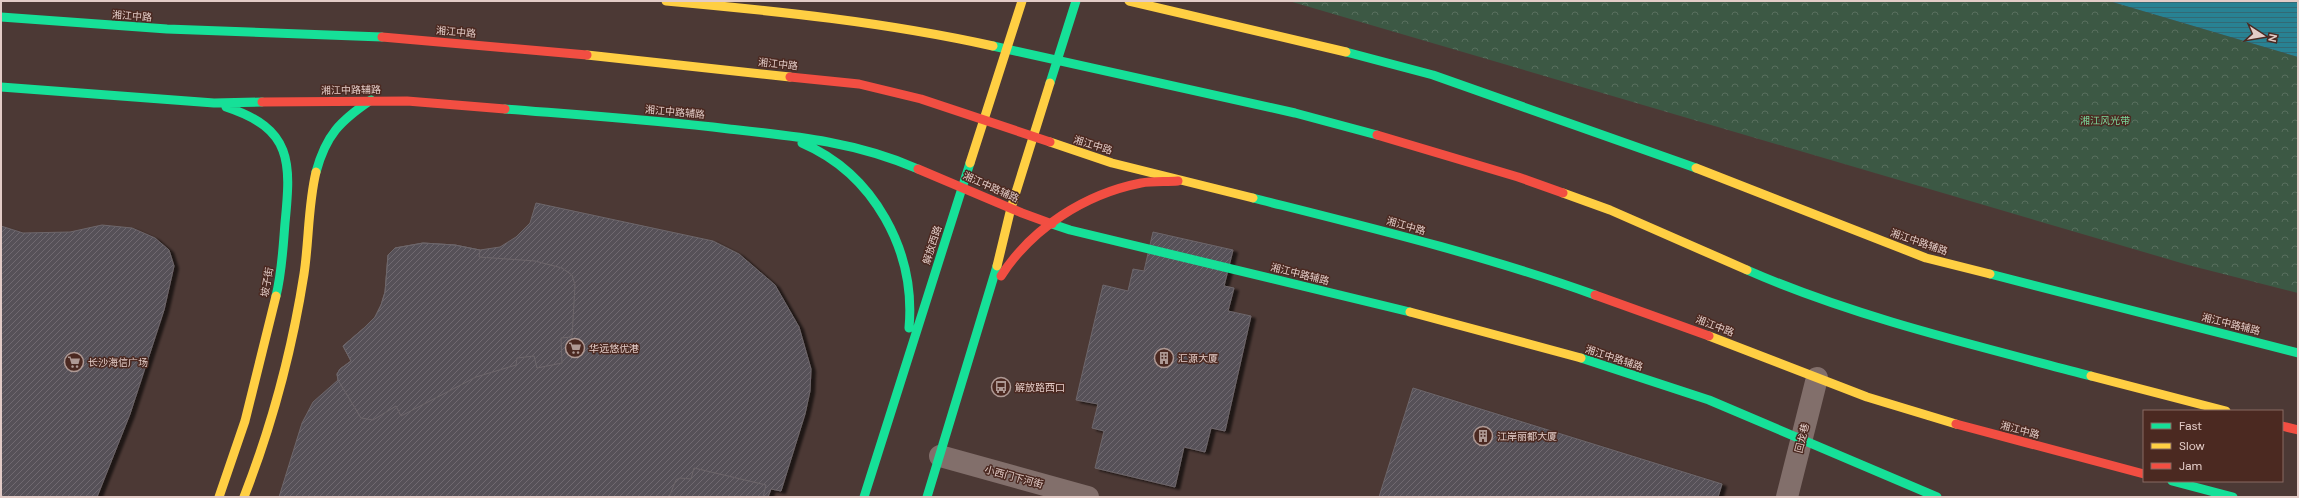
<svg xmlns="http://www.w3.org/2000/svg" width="2299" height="498" font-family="'DM Sans','Noto Sans SC',sans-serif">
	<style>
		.forest { fill: url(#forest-crowns) }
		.water { fill: url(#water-rules) }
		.building { fill: url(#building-hatch); stroke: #6d666a; filter: url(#shadow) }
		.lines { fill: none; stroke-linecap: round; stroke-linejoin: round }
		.street { stroke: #826f6b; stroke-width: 22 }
		.fast { stroke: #16e098; stroke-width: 9 }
		.slow { stroke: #ffcf43; stroke-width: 9 }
		.jam { stroke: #f24e42; stroke-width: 9 }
		.labels { text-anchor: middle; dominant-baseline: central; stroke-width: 3; stroke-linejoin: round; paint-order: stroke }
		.street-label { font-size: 10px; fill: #e3ccc7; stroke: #4b2921 }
		.park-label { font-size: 10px; fill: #7bd79b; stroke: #4b2921 }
		.poi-label { font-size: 10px; fill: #e3ccc7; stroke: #4b2921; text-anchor: start }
	</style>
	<defs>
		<pattern id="forest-crowns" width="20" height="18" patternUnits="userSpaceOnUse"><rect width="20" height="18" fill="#3c5844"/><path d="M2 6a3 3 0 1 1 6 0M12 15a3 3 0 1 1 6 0" fill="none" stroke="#586f5e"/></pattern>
		<pattern id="water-rules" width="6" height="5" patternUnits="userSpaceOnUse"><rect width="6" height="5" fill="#288293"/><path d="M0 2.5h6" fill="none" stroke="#326a75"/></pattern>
		<pattern id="building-hatch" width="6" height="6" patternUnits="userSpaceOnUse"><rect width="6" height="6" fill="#575159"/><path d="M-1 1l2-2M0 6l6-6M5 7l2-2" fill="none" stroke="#6f696f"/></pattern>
		<filter id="shadow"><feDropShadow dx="4.5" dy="2.5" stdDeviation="1" flood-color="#0009"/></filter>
	</defs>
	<rect width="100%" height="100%" fill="#4c3935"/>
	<path class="forest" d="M1289,1h820l189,56v236l-110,-28z"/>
	<path class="water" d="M2109,1h189v56z"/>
	<path class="building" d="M536,203l177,38 26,13 36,31 24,42 12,42 -1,22 -5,23 -24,77 -10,-2 -3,8h-489l23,-74 11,-21 25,-22 -1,-6 3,-5 11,-8 -8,-15 21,-18 11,-11 6,-12 4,-13 3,-37 7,-7 28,-5 32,2 25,5 20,-3 16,-10 14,-14z
		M102,225l30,3 23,10 14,12 5,16 -10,44 -34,104 -33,83h-96v-271l22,7 47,-1z
		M1153,232l80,18 -9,36 10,2 -6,23 23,5 -26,115 -14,-3 -6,24 -21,-5 -9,40 -80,-19 9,-37 -12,-3 6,-24 -22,-4 27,-115 25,6 5,-22 11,2z
		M423,243l32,2 25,5 -1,7 56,4 27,7 10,7 3,10 -3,52 -11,1 1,25 -25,5 -3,-12 -17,2 -1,7 -40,12 -75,39 -5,-10 -23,14 -12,-2 -23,-38 -1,-6 3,-5 11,-8 -8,-15 21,-18 11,-11 6,-12 4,-13 3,-37 7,-7z
		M1413,388l309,96 -4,13h-339z
		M694,468l72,17 -3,12h-94l7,-17 4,-2 11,1z"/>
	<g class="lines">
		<path class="street" d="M940,456l148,41
			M1787,497l30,-119"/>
		<path class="fast" d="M1,17l166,12 215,8
			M993,46l302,67 82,22
			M1346,52l87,23 263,93
			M1050,83l26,-82
			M1,87l213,16 48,-1
			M226,107c67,22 65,55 59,116 -2,25 -3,49 -9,73
			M505,109c75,6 149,11 224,20 66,7 128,13 189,40
			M802,143c72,31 114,108 107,185
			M316,172c10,-37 24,-51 55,-72
			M1253,198c115,29 231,57 342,97
			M1052,224l18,6 340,82
			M1747,270c107,47 231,76 344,106
			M1990,274l308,79
			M1581,358l128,42 228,97
			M2172,481l61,16
			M864,497l106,-334
			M927,497l70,-231"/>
		<path class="slow" d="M666,1c110,10 219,21 327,45
			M1129,1l217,51
			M587,55l203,22
			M1050,142l62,21 141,35
			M970,163l52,-162
			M1696,168l230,90 64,16
			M1563,193l47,17 137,60
			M997,266l14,-58 39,-125
			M1410,312l171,46
			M1709,336l158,61 89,27
			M2091,376l135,35
			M219,497l26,-76 31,-125
			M244,497c28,-72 48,-146 60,-223 5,-33 4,-69 12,-102"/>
		<path class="jam" d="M382,37l205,18
			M790,77l69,7 62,15 129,43
			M262,102l145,-1 98,8
			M1377,135l141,42 45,16
			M918,169l104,44 30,11
			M1001,276c31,-48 84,-82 140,-93 12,-2 25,-1 37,-2
			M1595,295l114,41
			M1956,424l188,50
			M2282,426l16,4"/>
	</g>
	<defs>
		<g id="supermarket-ring" transform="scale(1)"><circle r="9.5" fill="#4b2921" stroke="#ae9994" stroke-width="1.5"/><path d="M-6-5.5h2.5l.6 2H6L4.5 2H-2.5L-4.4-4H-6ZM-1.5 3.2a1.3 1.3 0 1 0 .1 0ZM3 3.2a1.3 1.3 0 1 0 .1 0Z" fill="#ae9994"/></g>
		<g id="building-ring" transform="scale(1)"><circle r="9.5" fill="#4b2921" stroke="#ae9994" stroke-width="1.5"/><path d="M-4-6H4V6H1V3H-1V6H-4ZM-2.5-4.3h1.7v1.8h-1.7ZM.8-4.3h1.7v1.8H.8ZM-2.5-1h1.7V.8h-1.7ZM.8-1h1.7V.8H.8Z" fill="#ae9994"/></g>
		<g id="bus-ring" transform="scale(1)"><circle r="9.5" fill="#4b2921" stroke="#ae9994" stroke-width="1.5"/><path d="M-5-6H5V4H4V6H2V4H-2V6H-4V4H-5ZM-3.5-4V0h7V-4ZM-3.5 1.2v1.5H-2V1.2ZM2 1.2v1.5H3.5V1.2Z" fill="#ae9994"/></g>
	</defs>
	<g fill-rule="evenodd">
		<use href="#supermarket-ring" x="575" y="348"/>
		<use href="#building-ring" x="1164" y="358"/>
		<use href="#supermarket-ring" x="74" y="362"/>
		<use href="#bus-ring" x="1001" y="387"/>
		<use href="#building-ring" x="1483" y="436"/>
	</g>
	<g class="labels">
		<g class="street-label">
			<text transform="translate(132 16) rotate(4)">湘江中路</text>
			<text transform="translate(456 32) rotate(5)">湘江中路</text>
			<text transform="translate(778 64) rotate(6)">湘江中路</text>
			<text transform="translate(351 90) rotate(-1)">湘江中路辅路</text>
			<text transform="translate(675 112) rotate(5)">湘江中路辅路</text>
			<text transform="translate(1093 145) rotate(17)">湘江中路</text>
			<text transform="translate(991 187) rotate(24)">湘江中路辅路</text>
			<text transform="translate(1406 226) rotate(16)">湘江中路</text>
			<text transform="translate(1919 242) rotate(19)">湘江中路辅路</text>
			<text transform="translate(932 245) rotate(-72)">解放西路</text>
			<text transform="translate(1300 274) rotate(14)">湘江中路辅路</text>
			<text transform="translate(267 282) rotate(-80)">坡子街</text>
			<text transform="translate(2231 324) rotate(14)">湘江中路辅路</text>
			<text transform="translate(1715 326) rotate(21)">湘江中路</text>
			<text transform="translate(1614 358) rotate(18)">湘江中路辅路</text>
			<text transform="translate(2020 430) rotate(15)">湘江中路</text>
			<text transform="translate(1802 438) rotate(-76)">回龙巷</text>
			<text transform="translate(1014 477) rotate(15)">小西门下河街</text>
		</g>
		<g class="park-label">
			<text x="2105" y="120">湘江风光带</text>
		</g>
		<g class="poi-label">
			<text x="589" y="348">华远悠优港</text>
			<text x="1178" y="358">汇源大厦</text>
			<text x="88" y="362">长沙海信广场</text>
			<text x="1015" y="387">解放路西口</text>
			<text x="1497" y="436">江岸丽都大厦</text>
		</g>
	</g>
	<rect width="2299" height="498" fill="none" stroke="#e3ccc7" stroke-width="4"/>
	<rect x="2143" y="410" width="140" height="72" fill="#4b2921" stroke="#886a63"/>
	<rect x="2151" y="423" width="20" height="6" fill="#16e098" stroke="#886a63"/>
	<text x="2179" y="430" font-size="12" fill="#e3ccc7">Fast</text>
	<rect x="2151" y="443" width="20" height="6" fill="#ffcf43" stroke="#886a63"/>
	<text x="2179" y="450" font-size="12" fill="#e3ccc7">Slow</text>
	<rect x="2151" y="463" width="20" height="6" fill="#f24e42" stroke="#886a63"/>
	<text x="2179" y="470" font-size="12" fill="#e3ccc7">Jam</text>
	<g transform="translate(2263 36) rotate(102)" stroke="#4b2921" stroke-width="3" paint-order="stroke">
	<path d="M0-3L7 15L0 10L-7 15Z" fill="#e3ccc7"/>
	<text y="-6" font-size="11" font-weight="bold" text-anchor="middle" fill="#e3ccc7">N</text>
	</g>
</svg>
